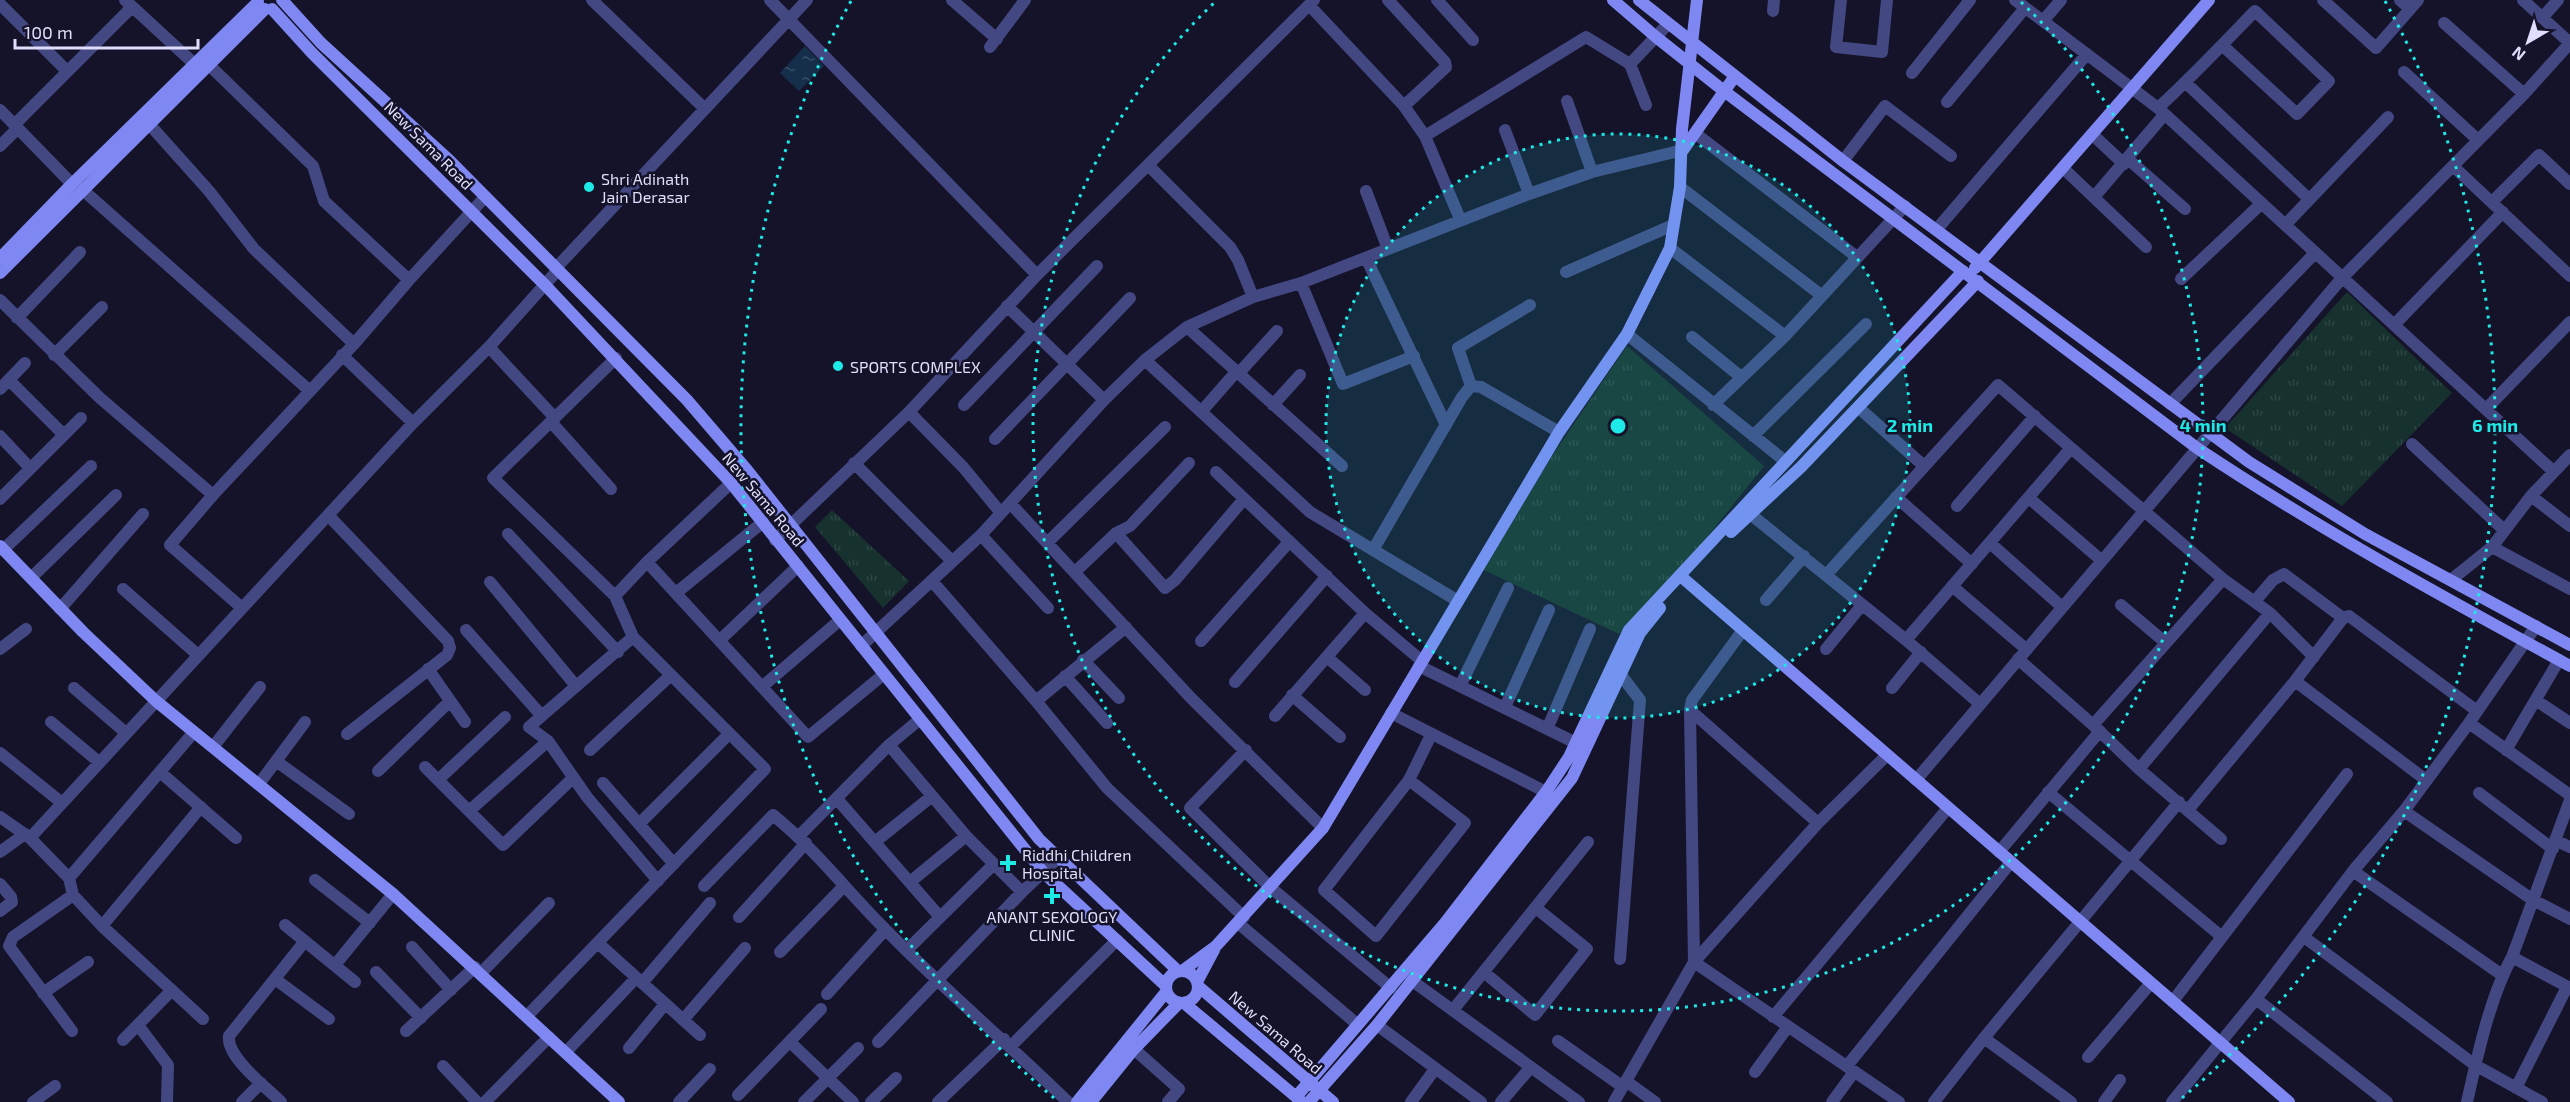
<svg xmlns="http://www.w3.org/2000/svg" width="2570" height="1102" font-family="'Exo 2',sans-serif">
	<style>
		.park { fill: url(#park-tufts) }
		.water { fill: url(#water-ripples) }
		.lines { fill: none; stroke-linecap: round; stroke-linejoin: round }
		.street { stroke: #434883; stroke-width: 12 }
		.secondary { stroke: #7f88f2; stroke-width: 12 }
		.ring { fill: none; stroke: #1de9e7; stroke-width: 3; stroke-dasharray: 3 6 }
		.poi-dot { fill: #1de9e7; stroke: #151329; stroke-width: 2 }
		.labels { text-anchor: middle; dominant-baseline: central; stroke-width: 5; stroke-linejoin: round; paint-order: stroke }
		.street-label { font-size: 16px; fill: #dfdefc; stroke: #151329 }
		.poi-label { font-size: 16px; fill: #dfdefc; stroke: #151329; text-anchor: start }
		.centre { fill: #1de9e7; stroke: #151329; stroke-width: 3 }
		.ring-label { font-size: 18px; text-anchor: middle; font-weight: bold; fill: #1de9e7; stroke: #151329; stroke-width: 5; stroke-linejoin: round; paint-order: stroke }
	</style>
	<defs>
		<pattern id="park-tufts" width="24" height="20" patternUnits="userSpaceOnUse" patternTransform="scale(1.5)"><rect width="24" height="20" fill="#17322e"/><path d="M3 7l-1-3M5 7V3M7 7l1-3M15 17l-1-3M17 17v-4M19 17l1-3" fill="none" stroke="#2d4643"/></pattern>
		<pattern id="water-ripples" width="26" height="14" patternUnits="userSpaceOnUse" patternTransform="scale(1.5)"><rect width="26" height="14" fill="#152f4b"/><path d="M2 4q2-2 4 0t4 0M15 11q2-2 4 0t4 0" fill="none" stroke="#374d66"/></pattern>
	</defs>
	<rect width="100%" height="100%" fill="#151329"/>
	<path class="park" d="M2347,292l105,101 -110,113 -117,-78z
		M1627,346l137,120 -72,90 -73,78 -135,-64 68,-114z
		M832,510l77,71 -26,27 -68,-81z"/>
	<path class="water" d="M805,46l19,20 -25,25 -19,-18z"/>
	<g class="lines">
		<path class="street" d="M125,0l76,70
			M592,0l112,108
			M770,0l267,275
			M952,0l45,39
			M1388,0l57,62 1,5 -42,39
			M1437,0l36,40
			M1841,0l-5,47 46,5 5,-52
			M2015,0l143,108 396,364
			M2323,0l53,48 42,-48
			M2400,0l10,9
			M2523,0l47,43
			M0,4l67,67
			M1309,5l95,101 21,30 35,83
			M1773,11l1,-11
			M2542,18l16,-18
			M2043,21l18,-21
			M2444,23l80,71
			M990,47l35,-47
			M208,64l105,102 11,35 85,79
			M1630,64l16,41
			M2404,72l74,68
			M1912,73l58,-73
			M2186,83l123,116
			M1567,101l25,71
			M1947,102l78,-94
			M2158,108c34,-31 65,-64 97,-97l74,70 -32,33 -75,-69
			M0,110l72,74 12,7 226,200
			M15,124l117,-117
			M150,125l59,66 45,58 100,95
			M1505,130l24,64
			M1696,134l161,123
			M2093,135l31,29
			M1425,136l161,-99 44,27 38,-40
			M0,146l18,-18
			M2128,159l57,50
			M1843,161l42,-55 66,50
			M1149,166l81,81 8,13 15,37
			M2453,166l117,110
			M2063,168l83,79
			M1680,187l141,108
			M1366,191l22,58
			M2094,197l70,-82
			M2492,202l47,-47 31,29
			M2285,225l103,-108
			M1937,229l150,-175
			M1670,248l115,88
			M1366,258l80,167
			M555,269l252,-269
			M1566,272l107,-47
			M2181,279l81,-76
			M1301,283l42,101 71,-28
			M0,300l100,98 113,97
			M1007,306l97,94
			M17,318l63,-66
			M2394,325l109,-113
			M1187,327l155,139
			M1627,334l158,127
			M1692,337l49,40
			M489,347l66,71
			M54,355l48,-48
			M342,355l71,68
			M1145,360l165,152 148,89
			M1238,374l39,-43
			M9,380l55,55
			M1471,386l-13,-38 72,-43
			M0,389l25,-26
			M2170,404l145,-151
			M964,405l133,-139
			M1273,405l27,-30
			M1713,405l72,-69 120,-130
			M1859,408l65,58
			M2486,409l84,-87
			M909,412l54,55 38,46
			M1201,412l35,-40
			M552,423l59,66
			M0,436l30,32
			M1753,436l113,-112
			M995,439l135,-141
			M2412,444l92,86
			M854,463l98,98
			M1216,472l149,141 57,48
			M2531,496l39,30
			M1896,497l76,67
			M2029,498l72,62
			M0,499l81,-81
			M1010,503l181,195 132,130
			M1957,506l78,-90
			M1749,513l157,127 74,64
			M328,515l120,126 2,7 -3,7 -100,79
			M1116,533l49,55 10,-8 69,-81
			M508,534l110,118
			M981,535l67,73
			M775,540l134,-128 128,-137 277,-275
			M1048,542l117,-115
			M1990,543l72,64
			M2492,547l78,42
			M3,550l88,-84
			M1373,550l89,-153 9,-11 10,1 78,45
			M647,562l161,175 76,-63
			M1075,572l41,-39 14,-7 59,-63
			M1827,574l171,-189 225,194 47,34 44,44
			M31,578l85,-83
			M2451,580l41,-33 39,-51 39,-41
			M932,581l104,120
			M490,582l86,104
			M1952,586l74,63
			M123,589l75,66
			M676,593l87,-71
			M615,596l-122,-118 123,-120
			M1766,600l38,-44
			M2255,601l18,-21 11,-6 59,44
			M2121,605l45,38
			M242,608l-72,-63 43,-50 141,-151 55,-64 76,-83
			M60,609l83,-95
			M1126,627l-90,74 71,87 137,129
			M466,630l75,85
			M1743,630l-51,70 -2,10 4,252 205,140
			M633,637l-104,90 19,14 39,56 71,84
			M720,640l78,-74
			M1906,640l165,-192
			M1201,641l88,-99
			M861,646l120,-111 123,-135 41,-40 42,-33 66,-30 48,-14 228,-89 63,-22 91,-22
			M0,649l26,-20
			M1826,649l36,-44
			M1327,657l38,33
			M2018,659l75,66 46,44 82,70
			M1083,660l36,38
			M1419,666l157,77
			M428,669l37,53
			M1065,676l42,47
			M2295,681l131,99
			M1235,682l92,-106
			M763,686l77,-66
			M1460,686l48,-98
			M74,688l52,45
			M1892,688l29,-36
			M1292,695l48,42
			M2537,701l33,22
			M1505,707l44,-97
			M1690,710l128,113
			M1391,713l155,79
			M1275,716l90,-103
			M51,722l48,40
			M2469,723l101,72
			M2093,725l130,-146
			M1548,727l42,-98
			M889,745l77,91 56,56
			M213,747l47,-60
			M590,750l81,-75
			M1246,750l-56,58 80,79 121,101
			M2506,750l53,-90
			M0,753l62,50
			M276,761l73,53
			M425,767l78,78 70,-67
			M2139,769l131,-156
			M378,771l72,-70
			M160,772l76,66
			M438,780l67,-63
			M1409,780l56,43 -89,113 -52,-46 85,-110 22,-45
			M1916,780l426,-502 182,-184 46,-51
			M603,783l71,81
			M259,784l46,-62
			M2048,792l174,145
			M2479,793l74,56
			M837,799l103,118
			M2188,810l107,-129 48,-63 6,-2 128,95
			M469,811l79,-70
			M2404,811l129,89 37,19
			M0,817l30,21 39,40 4,17 29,31 101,93
			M640,823l89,-89
			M799,836l90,-91 30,-25
			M30,838l383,-415 76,-76 68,-76
			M876,841l55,-44
			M2557,841l13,6
			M0,852l25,-18
			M1999,852l101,-121
			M2353,871l149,104
			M69,878l125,-146
			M315,880l55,43
			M910,882l56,-46
			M0,884l11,13 1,5 -12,9
			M704,886l69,-71c42,34 74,76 112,114 58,60 123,114 183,173
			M739,917l67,-74
			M1238,923l119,101
			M285,925l70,57
			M102,926l99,-119
			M2304,937l171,128 67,37
			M598,943l102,92
			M412,947l39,43
			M907,950l87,-86
			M780,952l64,-66
			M2512,957l58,31
			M1620,959l20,-259 -19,-25
			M335,965l58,-71
			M376,972l45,46
			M481,973l68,-70
			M1485,973l50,42 52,-66 -51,-41
			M275,979l54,40
			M1411,980l168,122
			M642,983l68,-80
			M43,993l45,-31
			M827,994l58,-64
			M2256,999l131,103
			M2173,1001l174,-227
			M1453,1010l135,-168
			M527,1016l238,-247 -132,-132 -18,-41 32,-34 84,-79
			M1773,1017l175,-209
			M683,1020l62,-72
			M138,1025l30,40 -1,36
			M1377,1025l104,77
			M72,1031l-63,-85 4,-9 60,-42
			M406,1031l69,-64
			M1984,1038l87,64
			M123,1040l49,-50
			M1558,1041l65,46
			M790,1042l63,60
			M878,1042l144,-150 36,-34
			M1011,1046l106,-106
			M629,1048l36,-44
			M1134,1049l45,40 -11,13
			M566,1052l70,-74
			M2088,1057l63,-74
			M443,1066l34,36
			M1847,1066l164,-204
			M1755,1072l32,-44
			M1626,1081l29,21
			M2516,1088l51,-101
			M738,1095l83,-86
			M33,1102l22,-16
			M242,1102l19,-19
			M281,1102c-15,-15 -55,-45 -52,-66l76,-95
			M485,1102l64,-65
			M679,1102l31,-33
			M804,1102l54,-54
			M871,1102l25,-24
			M938,1102l66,-63
			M1411,1102l24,-33
			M1501,1102l30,-35
			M1614,1102l80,-140 124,-139 69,-68
			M1832,1102l22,-30
			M1934,1102l50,-64 195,-236
			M2104,1102l16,-22
			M2172,1102l84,-103 97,-128 51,-60 65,-88 67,-97
			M2467,1102c10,-45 23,-105 45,-145l58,-157"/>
		<path class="secondary" d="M282,0l39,43 129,118 237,239 60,70 292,369 139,132
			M1613,0l43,37 68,54 473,357c120,80 246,149 373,218
			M1639,0l204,161 406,301 116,72 205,111
			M272,9l40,44 234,233 185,197 312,389 123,114
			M1683,150l52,-74
			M0,258l72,-74 186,-182
			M1975,268l234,-268
			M0,273l265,-264
			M1731,532l70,-65 177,-186
			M0,546l83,86 73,69 237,193 226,208
			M1684,579l605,523
			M1166 987a16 16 0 1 1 32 0a16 16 0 1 1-32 0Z
			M1182,971l34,-25 107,-118 236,-396 68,-98 43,-86 10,-61 2,-58 15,-129
			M1197,982l17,-32
			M1198,986l135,116
			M1184,1003l117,98
			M1296,1097l149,-174 101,-131 23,-35 60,-127 334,-359
			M1077,1102l89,-110
			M1091,1102l43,-53 45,-46
			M1309,1102l68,-77 195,-247 68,-145 20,-25"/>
	</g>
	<circle cx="1618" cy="426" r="292" fill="#1de9e7" fill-opacity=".12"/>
	<g class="ring">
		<circle cx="1618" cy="426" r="292"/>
		<path d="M2021 2A585 585 0 1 1 1215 2"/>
		<path d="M1054 1098A877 877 0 0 1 851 1M2385 1A877 877 0 0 1 2182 1098"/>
	</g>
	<g class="poi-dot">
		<circle cx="589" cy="187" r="6"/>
		<circle cx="838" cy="366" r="6"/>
		<path d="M1005 854h6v6h6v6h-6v6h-6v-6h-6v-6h6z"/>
		<path d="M1049 887h6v6h6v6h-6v6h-6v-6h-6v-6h6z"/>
	</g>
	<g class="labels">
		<g class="street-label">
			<text transform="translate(429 145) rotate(45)">New Sama Road</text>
			<text transform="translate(764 499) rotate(50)">New Sama Road</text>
			<text transform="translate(1276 1032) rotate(41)">New Sama Road</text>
		</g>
		<g class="poi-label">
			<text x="601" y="178">Shri Adinath<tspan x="601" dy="18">Jain Derasar</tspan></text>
			<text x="850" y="366">SPORTS COMPLEX</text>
			<text x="1022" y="854">Riddhi Children<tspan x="1022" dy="18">Hospital</tspan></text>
			<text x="1052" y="916" text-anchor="middle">ANANT SEXOLOGY<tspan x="1052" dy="18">CLINIC</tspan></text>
		</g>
	</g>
	<circle cx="1618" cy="426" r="9" class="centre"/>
	<g class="ring-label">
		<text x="1910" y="432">2 min</text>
		<text x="2203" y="432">4 min</text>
		<text x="2495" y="432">6 min</text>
	</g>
	<g transform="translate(2528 42) rotate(219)" stroke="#151329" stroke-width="4.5" paint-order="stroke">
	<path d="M0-4.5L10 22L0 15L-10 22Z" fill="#dfdefc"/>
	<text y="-9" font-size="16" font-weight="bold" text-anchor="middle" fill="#dfdefc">N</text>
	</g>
	<path d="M15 39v9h183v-9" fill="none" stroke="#dfdefc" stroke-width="3"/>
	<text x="24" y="39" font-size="18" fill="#dfdefc" stroke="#151329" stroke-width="4.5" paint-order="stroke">100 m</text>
</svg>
